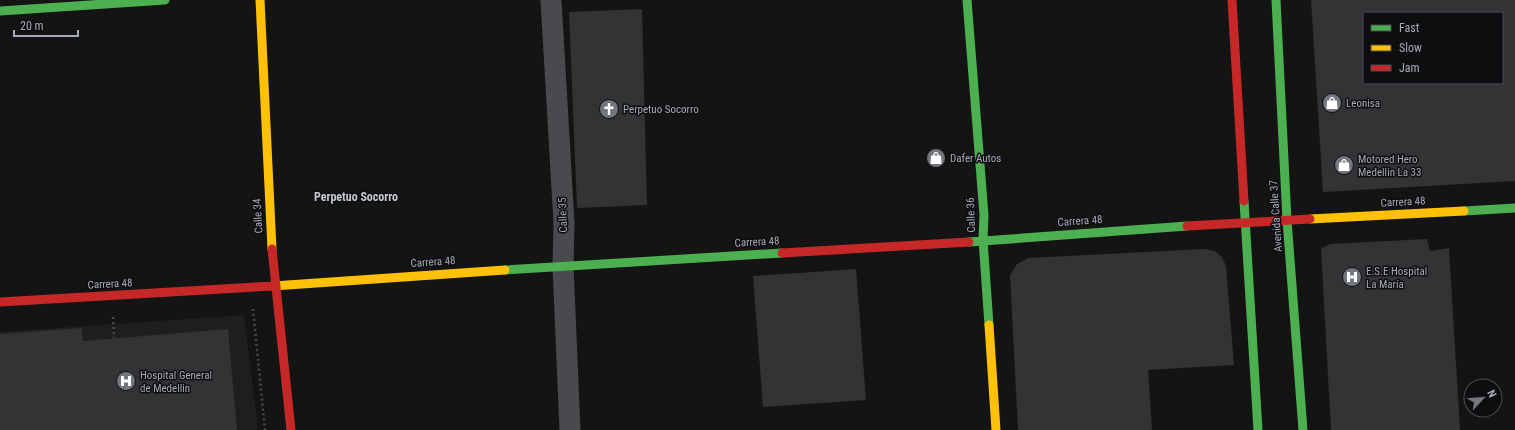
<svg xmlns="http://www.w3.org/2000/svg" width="1515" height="430" font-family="'Roboto Condensed',sans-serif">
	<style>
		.built { fill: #1e1e20 }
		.building { fill: #333335; fill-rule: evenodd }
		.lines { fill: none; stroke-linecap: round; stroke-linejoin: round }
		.path { stroke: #4a4b4f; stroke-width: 2.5; stroke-dasharray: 2 3; stroke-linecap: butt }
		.street { stroke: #484a4d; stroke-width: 21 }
		.fast { stroke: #4caf50; stroke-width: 9 }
		.slow { stroke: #ffc107; stroke-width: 9 }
		.jam { stroke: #c62828; stroke-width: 9 }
		.labels { text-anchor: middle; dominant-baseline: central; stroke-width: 3; stroke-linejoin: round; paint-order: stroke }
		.poi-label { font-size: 11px; fill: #a5abb6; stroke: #0e0e10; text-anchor: start }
		.street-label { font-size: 11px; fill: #a5abb6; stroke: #0e0e10 }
		.neighbourhood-label { font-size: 12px; font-weight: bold; fill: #c6cad2; stroke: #0e0e10 }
	</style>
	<rect width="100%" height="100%" fill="#141414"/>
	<path class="built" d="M244,315l14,115h-258v-98z"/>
	<path class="building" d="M1311,0h204v181l-192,11zM1364,13h138v70h-138z
		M642,9l5,196 -70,3 -8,-196z
		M1427,239l3,12 19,-3 11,182h-129l-10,-181 9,-5z
		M1205,249l10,2 7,6 4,9 8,99 -86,5 4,60h-134l-8,-155 7,-11 11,-6z
		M856,269l10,131 -103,7 -10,-131z
		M82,328l1,13 145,-12 9,101h-237v-96z"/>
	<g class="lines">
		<path class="path" d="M253,309l12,121
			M113,317l1,21"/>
		<path class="street" d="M551,0l13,223 -1,43 7,164"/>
		<path class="fast" d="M967,0l17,215 -1,25 6,85
			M1276,0l11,220 16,210
			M0,11l165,-11
			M1244,201l14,229
			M1464,211l51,-3
			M969,242l218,-16
			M505,270l277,-17"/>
		<path class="slow" d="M260,0l12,249
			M1310,219l154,-8
			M273,286l232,-16
			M989,325l7,105"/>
		<path class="jam" d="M1232,0l12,201
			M1187,226l123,-7
			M272,249l19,181
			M782,253l187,-11
			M0,302l273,-16"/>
	</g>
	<defs>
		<g id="shop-disc" transform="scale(1)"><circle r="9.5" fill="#72767d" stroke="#0e0e10"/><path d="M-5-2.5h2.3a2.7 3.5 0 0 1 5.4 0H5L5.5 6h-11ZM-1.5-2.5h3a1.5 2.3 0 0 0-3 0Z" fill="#fff"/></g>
		<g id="church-disc" transform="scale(1)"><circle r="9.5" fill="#72767d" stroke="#0e0e10"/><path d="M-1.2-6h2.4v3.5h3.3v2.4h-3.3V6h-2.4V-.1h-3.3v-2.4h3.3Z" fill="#fff"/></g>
		<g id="hospital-disc" transform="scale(1)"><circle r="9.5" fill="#72767d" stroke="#0e0e10"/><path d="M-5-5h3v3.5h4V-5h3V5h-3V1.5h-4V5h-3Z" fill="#fff"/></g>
	</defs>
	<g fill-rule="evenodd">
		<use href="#shop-disc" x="1332" y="103"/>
		<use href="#church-disc" x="609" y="109"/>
		<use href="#shop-disc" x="936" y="158"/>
		<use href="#shop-disc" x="1344" y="165"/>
		<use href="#hospital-disc" x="1352" y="277"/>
		<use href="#hospital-disc" x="126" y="381"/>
	</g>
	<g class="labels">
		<g class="poi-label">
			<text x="1346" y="103">Leonisa</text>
			<text x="623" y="109">Perpetuo Socorro</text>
			<text x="950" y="158">Dafer Autos</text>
			<text x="1358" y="159">Motored Hero<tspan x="1358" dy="13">Medellin La 33</tspan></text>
			<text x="1366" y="271">E.S.E Hospital<tspan x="1366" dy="13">La María</tspan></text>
			<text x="140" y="375">Hospital General<tspan x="140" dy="13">de Medellin</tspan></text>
		</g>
		<g class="street-label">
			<text transform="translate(1403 202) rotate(-3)">Carrera 48</text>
			<text transform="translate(563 215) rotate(-92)">Calle 35</text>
			<text transform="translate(971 215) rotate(-92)">Calle 36</text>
			<text transform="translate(258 216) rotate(-93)">Calle 34</text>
			<text transform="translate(1276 216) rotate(-94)">Avenida Calle 37</text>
			<text transform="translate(1080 221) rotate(-4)">Carrera 48</text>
			<text transform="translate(757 242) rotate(-3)">Carrera 48</text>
			<text transform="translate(433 262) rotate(-4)">Carrera 48</text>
			<text transform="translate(110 284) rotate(-3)">Carrera 48</text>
		</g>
		<g class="neighbourhood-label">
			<text x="356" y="197">Perpetuo Socorro</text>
		</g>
	</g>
	<rect x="1363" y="12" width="140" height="72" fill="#0e0e10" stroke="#4a4d52"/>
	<rect x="1371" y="25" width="20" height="6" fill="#4caf50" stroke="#4a4d52"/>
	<text x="1399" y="32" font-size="12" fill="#a5abb6">Fast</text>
	<rect x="1371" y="45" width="20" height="6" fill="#ffc107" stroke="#4a4d52"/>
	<text x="1399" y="52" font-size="12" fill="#a5abb6">Slow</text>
	<rect x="1371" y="65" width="20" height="6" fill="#c62828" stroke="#4a4d52"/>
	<text x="1399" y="72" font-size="12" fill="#a5abb6">Jam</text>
	<g transform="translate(1483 398) rotate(64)"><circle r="19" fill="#0e0e10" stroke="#4a4d52"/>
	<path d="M0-3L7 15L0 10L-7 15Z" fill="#72767d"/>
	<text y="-6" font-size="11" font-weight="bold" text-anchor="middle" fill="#a5abb6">N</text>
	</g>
	<path d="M14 30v6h64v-6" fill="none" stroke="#a5abb6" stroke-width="2"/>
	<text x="20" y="30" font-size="12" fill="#a5abb6" stroke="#0e0e10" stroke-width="3" paint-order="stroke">20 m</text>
</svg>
